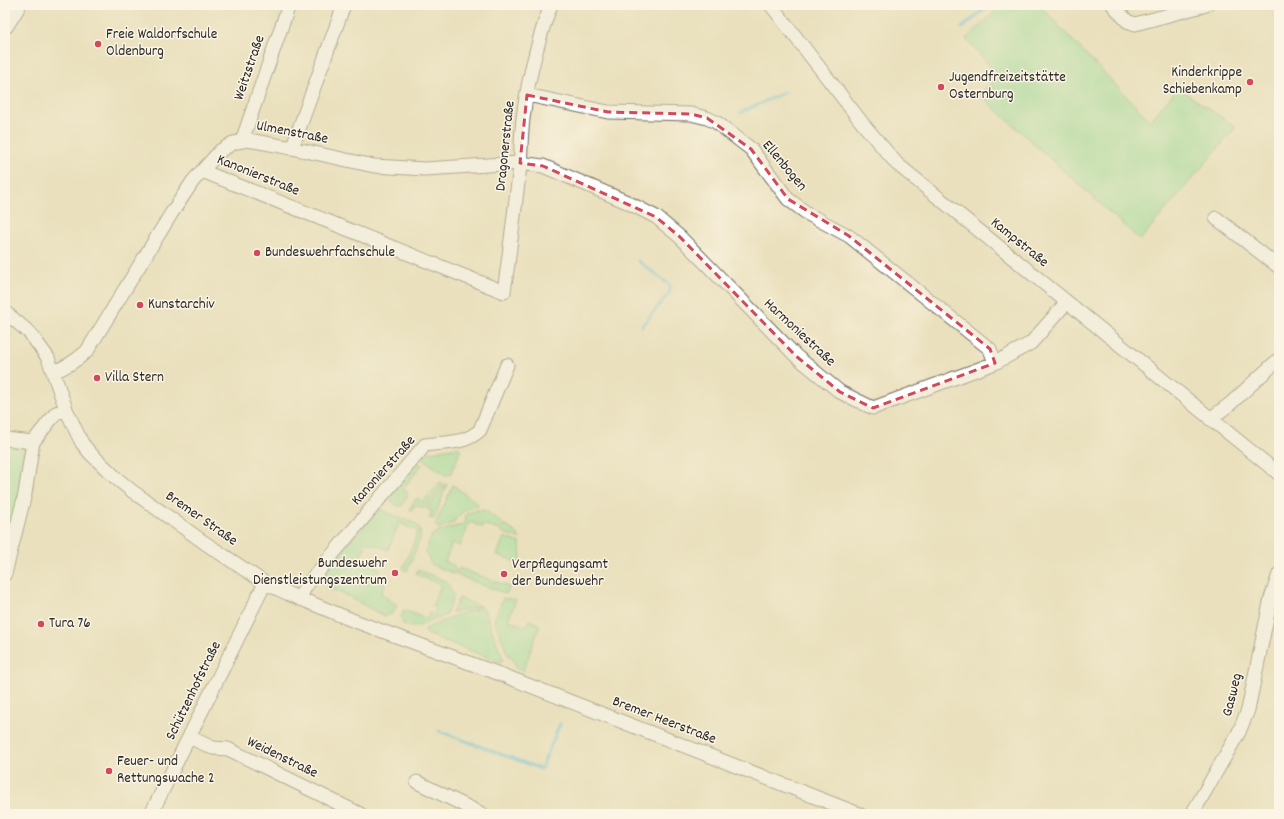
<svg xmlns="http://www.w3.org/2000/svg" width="1284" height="819" font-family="Dekko,sans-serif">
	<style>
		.green { fill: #94df9b; stroke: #608563 }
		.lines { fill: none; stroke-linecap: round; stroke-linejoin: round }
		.stream { stroke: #5bbfd9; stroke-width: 3 }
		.minor-casing { stroke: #6e6a5e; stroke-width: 15 }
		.major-casing { stroke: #6e6a5e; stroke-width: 18 }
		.minor { stroke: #fff; stroke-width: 13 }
		.major { stroke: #fff; stroke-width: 16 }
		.marked { fill: none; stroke: #d1495b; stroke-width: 3; stroke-dasharray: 8 5; stroke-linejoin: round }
		.poi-dot { fill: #d1495b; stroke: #fcf5e5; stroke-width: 1.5 }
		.labels { text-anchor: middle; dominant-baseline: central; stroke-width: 3; stroke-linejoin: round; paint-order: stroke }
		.poi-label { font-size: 15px; fill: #2b2b2b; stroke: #fcf5e5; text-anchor: start }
		.street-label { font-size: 15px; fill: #2b2b2b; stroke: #fcf5e5 }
	</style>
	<rect width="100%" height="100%" fill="#fcf5e5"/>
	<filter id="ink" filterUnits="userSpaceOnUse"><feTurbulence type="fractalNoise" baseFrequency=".025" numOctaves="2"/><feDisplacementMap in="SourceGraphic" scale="8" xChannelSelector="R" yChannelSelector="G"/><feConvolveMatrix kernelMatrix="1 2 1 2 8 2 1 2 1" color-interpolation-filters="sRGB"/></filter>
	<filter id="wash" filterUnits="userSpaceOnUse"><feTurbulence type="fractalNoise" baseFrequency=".012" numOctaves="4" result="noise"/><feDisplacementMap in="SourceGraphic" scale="16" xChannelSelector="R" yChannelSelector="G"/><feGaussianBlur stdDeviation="0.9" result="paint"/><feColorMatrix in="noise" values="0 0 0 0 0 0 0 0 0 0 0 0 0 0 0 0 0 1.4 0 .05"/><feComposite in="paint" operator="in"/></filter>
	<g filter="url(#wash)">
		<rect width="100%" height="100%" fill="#eae0bd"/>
		<path class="green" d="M1002,5h37l111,116 28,-33 58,39 -96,113 -161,-146 20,-17 -33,-38z
			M5,441l19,1 -4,53 -15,68z
			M457,447l3,2v3l-9,22 -6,1 -23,-17 3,-5z
			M417,462l5,3 -19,23 5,6 -6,12c-6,1 -11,-4 -12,-10z
			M440,482l3,2 -1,2 -17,22 -10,-3 -3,5h-2l2,-6 5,-6 6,4z
			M445,484h2l-13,35 -5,-1 3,-7 -5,-2 14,-18z
			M453,485l24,18 1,3 -11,3 -5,3 -9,11 -15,5 -3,-3z
			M379,509l37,15 3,4 2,8 -14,35 -4,-2 15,-38 -19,-8 -11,27 -21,-8 -8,19 21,7 -4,12 9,4 -4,10 16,11 -4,8 -8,3c-20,-9 -37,-22 -58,-28l1,-13 -2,-6z
			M478,510h6l17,12 -3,8 -15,-6 -1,3 -12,-5 -10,24 -8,-3 -7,19 9,3 -1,3 3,1 -1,5 -23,-9 -7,-13 7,-17 7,-4 26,-7 1,-10z
			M503,524l15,10 2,5 -20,-8z
			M504,537l16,6 1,18 -3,1 -21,-7z
			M459,568l51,19 -4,7 -49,-19z
			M418,570l28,11 8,14 -8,20 -10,5 -2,-6 2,-6 -4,-2 9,-21 -25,-11z
			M459,598l21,8 -28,7z
			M503,598l13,2 -8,20 18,7 3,-7 11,5 -17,46 -6,-2 -5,-12h-3l-15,-37z
			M482,607l2,2 19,50 -2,3 -75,-28 -1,-3v-2l32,-14z
			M404,610l23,9 3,-7 4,8c-13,5 -18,10 -31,4l-2,-7z"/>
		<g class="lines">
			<path class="stream" d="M962,28l27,-23
				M740,113l45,-21
				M638,261l32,24v7l-28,34
				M439,731l102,38 19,-45"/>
		</g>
	</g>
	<g filter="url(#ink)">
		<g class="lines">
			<g class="minor-casing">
				<path id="minor" d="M771,5l92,119 34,40 382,310
					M1113,5l14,16 8,3 71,-19
					M527,95l81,17 83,2 16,4 9,4 35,27 37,50 20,15 41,22 141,113 5,14
					M242,141l47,-136
					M292,148l52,-143
					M202,171l302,121c6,-42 11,-84 16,-126 1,-13 1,-25 2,-37 3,-38 15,-88 29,-124
					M1216,218l63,49
					M5,312l25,21 18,25 18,51 11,24 5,10 8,10 26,25 16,13 73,52 60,40 24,11 63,26 153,56 354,138
					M53,372c14,-5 23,-11 34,-21l84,-137 22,-33 27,-30 13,-8 15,-3 44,8 82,18 51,3 95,-6 23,3 84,36 29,15 24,20 116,119 44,36 33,16 122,-45 36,-20 35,-40
					M1210,419l20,-15 49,-45
					M5,439l28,3
					M33,442l23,-29 10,-4
					M5,574l20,-80 8,-52
					M300,599l5,-12 120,-142c20,-3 39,0 55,-15l27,-65
					M189,737l24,11 15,1 132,65
					M417,782l65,32
					M151,814l114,-231
					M1192,814l47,-82 9,-22 23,-112 8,-24"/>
			</g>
			<g class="major-casing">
				<path id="major" d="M5,26l13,-21"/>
			</g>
			<use href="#minor" class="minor"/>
			<use href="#major" class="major"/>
		</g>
	</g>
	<path d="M0 0H1284V819H0ZM527,95l81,17 83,2 16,4 44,31 37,50 61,37 141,113 5,14 -122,45 -33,-16 -44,-36 -116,-119 -24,-20 -113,-51 -23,-3z" fill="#eae0bd" fill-opacity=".55" fill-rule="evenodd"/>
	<path class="marked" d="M527,95l81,17 83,2 16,4 44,31 37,50 61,37 141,113 5,14 -122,45 -33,-16 -44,-36 -116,-119 -24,-20 -113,-51 -23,-3z"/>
	<g class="poi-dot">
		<circle cx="98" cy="44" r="4"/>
		<circle cx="1250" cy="82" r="4"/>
		<circle cx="941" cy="87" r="4"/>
		<circle cx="257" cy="253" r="4"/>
		<circle cx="140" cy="305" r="4"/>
		<circle cx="97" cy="378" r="4"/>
		<circle cx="395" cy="573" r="4"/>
		<circle cx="504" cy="574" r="4"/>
		<circle cx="41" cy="624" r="4"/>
		<circle cx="109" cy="771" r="4"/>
	</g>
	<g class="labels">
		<g class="poi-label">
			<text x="106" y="35">Freie Waldorfschule<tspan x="106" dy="17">Oldenburg</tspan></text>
			<text x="1242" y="73" text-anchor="end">Kinderkrippe<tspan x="1242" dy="17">Schiebenkamp</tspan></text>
			<text x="949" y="78">Jugendfreizeitstätte<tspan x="949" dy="17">Osternburg</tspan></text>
			<text x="265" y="253">Bundeswehrfachschule</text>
			<text x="148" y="305">Kunstarchiv</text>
			<text x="105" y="378">Villa Stern</text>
			<text x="387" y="564" text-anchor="end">Bundeswehr<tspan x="387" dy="17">Dienstleistungszentrum</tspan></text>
			<text x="512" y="565">Verpflegungsamt<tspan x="512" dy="17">der Bundeswehr</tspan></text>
			<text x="49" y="624">Tura 76</text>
			<text x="117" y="762">Feuer- und<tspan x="117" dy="17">Rettungswache 2</tspan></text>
		</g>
		<g class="street-label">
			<text transform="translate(250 68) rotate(-71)">Weitzstraße</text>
			<text transform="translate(292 133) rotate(11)">Ulmenstraße</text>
			<text transform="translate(506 146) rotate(-84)">Dragonerstraße</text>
			<text transform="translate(784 166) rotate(50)">Ellenbogen</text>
			<text transform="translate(258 176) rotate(22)">Kanonierstraße</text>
			<text transform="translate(1019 243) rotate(39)">Kampstraße</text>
			<text transform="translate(799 333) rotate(43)">Harmoniestraße</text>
			<text transform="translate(384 471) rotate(-48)">Kanonierstraße</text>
			<text transform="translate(201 519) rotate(35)">Bremer Straße</text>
			<text transform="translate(194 691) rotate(-64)">Schützenhofstraße</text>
			<text transform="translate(1233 695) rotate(-76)">Gasweg</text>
			<text transform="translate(664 721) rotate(21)">Bremer Heerstraße</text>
			<text transform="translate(282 758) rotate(26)">Weidenstraße</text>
		</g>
	</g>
	<rect width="1284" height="819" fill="none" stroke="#fcf5e5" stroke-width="20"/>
</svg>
